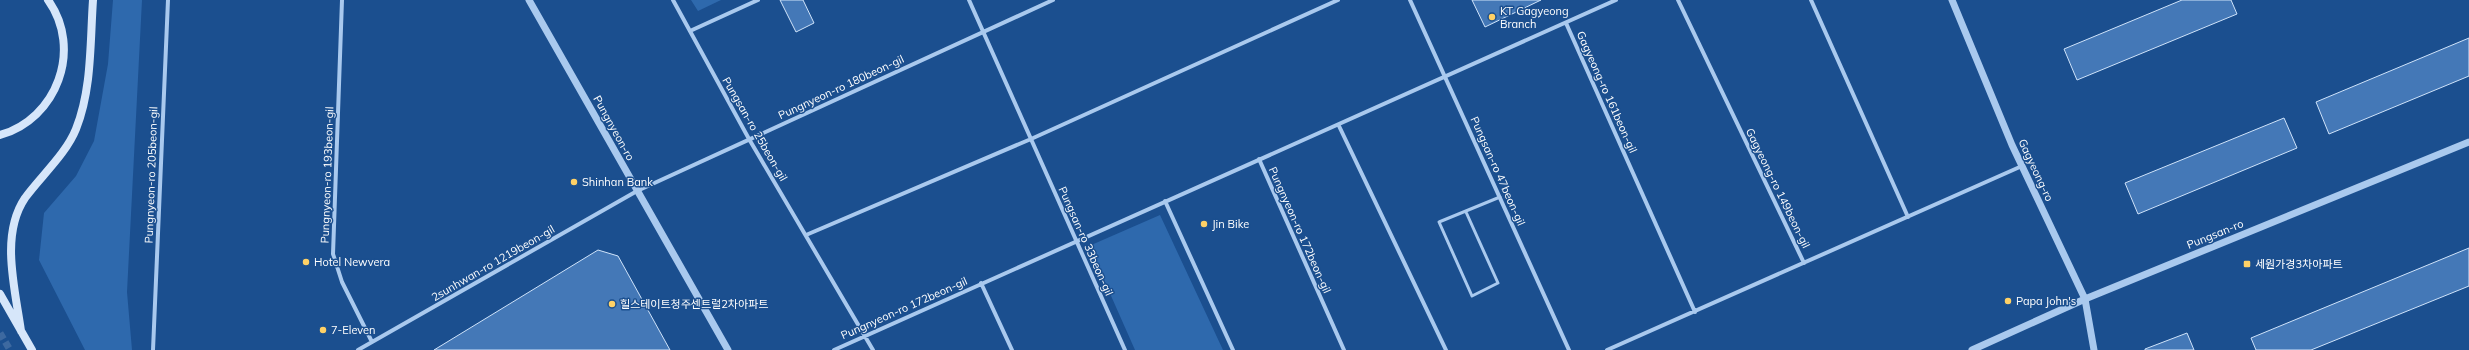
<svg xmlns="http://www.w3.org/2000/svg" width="2469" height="350" font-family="Mulish,'Noto Sans KR',sans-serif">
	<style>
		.green { fill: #2e69ad }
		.building { fill: #4478b7; stroke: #cfe3fa }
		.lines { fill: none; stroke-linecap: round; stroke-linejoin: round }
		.tertiary-tunnel { stroke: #3d69a0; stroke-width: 7; stroke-dasharray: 7 3.5; stroke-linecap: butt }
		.service { stroke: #a9c9ee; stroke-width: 3 }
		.minor { stroke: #a9c9ee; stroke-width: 4 }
		.tertiary { stroke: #a9c9ee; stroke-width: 7 }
		.secondary { stroke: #d6e6fa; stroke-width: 8 }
		.poi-dot { fill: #ffd166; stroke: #1b4f8f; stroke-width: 1.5 }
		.labels { text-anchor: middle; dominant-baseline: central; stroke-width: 3; stroke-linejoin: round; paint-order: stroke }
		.poi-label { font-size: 11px; fill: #fff; stroke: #1b4f8f; text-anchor: start }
		.street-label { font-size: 11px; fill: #fff; stroke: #1b4f8f }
	</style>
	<rect width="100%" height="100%" fill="#1b4f8f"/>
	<path class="green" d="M113,0h29l-15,292 5,58h-47l-46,-90 5,-47 32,-37 18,-35 14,-77z
		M691,0h30l-23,11z
		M1160,215l63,135h-88l-46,-104z"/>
	<path class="building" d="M780,0h23l11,23 -18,9z
		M1472,0h69l-56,27z
		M2182,0h49l6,14 -160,66 -13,-31z
		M2469,38v38l-140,58 -13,-32z
		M2284,118l13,30 -159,66 -13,-31z
		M2469,248v38l-158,64h-55l-5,-12z
		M598,250l20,6 52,94h-236z
		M2187,333l7,17h-49v-1z"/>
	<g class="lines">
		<path class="tertiary-tunnel" d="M0,333l10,17"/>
		<path class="service" d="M1466,212l32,71 -26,13 -33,-74 61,-25"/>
		<path class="minor" d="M342,0l-9,254 9,28 30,60
			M673,0l76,139 124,211
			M969,0l156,350
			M1410,0l159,350
			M1678,0l126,263
			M1811,0l97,217
			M1566,23l129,289
			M690,31l68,-31
			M1339,126l107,224
			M1259,159l85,191
			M1165,201l68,149
			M806,235l225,-96 307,-139
			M981,283l31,67
			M153,350l15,-350
			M358,350l279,-159 416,-191
			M834,350l782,-350
			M1607,350l415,-184"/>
		<path class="tertiary" d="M529,0l199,350
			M1952,0l60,145 73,154 9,51
			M1972,350l113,-51 384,-157"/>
		<path class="secondary" d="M0,135c57,-16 83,-86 48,-135
			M0,294l32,56
			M21,331c-6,-43 -21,-96 4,-133 16,-22 41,-44 51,-69 16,-40 14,-86 17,-129"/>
	</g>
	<g class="poi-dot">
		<circle cx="1492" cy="17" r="4"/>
		<circle cx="574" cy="182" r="4"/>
		<circle cx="1204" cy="224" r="4"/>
		<circle cx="306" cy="262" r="4"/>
		<rect x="2243" y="260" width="8" height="8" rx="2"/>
		<circle cx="2008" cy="301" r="4"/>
		<circle cx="612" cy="304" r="4"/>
		<circle cx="323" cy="330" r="4"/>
	</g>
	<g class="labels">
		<g class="poi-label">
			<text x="1500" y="11">KT Gagyeong<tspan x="1500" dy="13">Branch</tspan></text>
			<text x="582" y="182">Shinhan Bank</text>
			<text x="1212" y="224">Jin Bike</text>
			<text x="314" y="262">Hotel Newvera</text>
			<text x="2255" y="264">세원가경3차아파트</text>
			<text x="2016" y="301">Papa John's</text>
			<text x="620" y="304">힐스테이트청주센트럴2차아파트</text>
			<text x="331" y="330">7-Eleven</text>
		</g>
		<g class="street-label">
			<text transform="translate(841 87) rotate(-25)">Pungnyeon-ro 180beon-gil</text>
			<text transform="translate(1607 92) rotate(66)">Gagyeong-ro 161beon-gil</text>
			<text transform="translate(614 128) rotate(61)">Pungnyeon-ro</text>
			<text transform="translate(755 129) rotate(60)">Pungsan-ro 25beon-gil</text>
			<text transform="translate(2036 170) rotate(65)">Gagyeong-ro</text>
			<text transform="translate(1498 171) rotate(66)">Pungsan-ro 47beon-gil</text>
			<text transform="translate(151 175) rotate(-88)">Pungnyeon-ro 205beon-gil</text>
			<text transform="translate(327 175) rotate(-88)">Pungnyeon-ro 193beon-gil</text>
			<text transform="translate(1778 188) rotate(64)">Gagyeong-ro 149beon-gil</text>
			<text transform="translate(1300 230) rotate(66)">Pungnyeon-ro 172beon-gil</text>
			<text transform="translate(2215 234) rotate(-22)">Pungsan-ro</text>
			<text transform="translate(1086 241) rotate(66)">Pungsan-ro 33beon-gil</text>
			<text transform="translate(493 263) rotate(-30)">2sunhwan-ro 1219beon-gil</text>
			<text transform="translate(904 308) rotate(-24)">Pungnyeon-ro 172beon-gil</text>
		</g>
	</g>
</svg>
